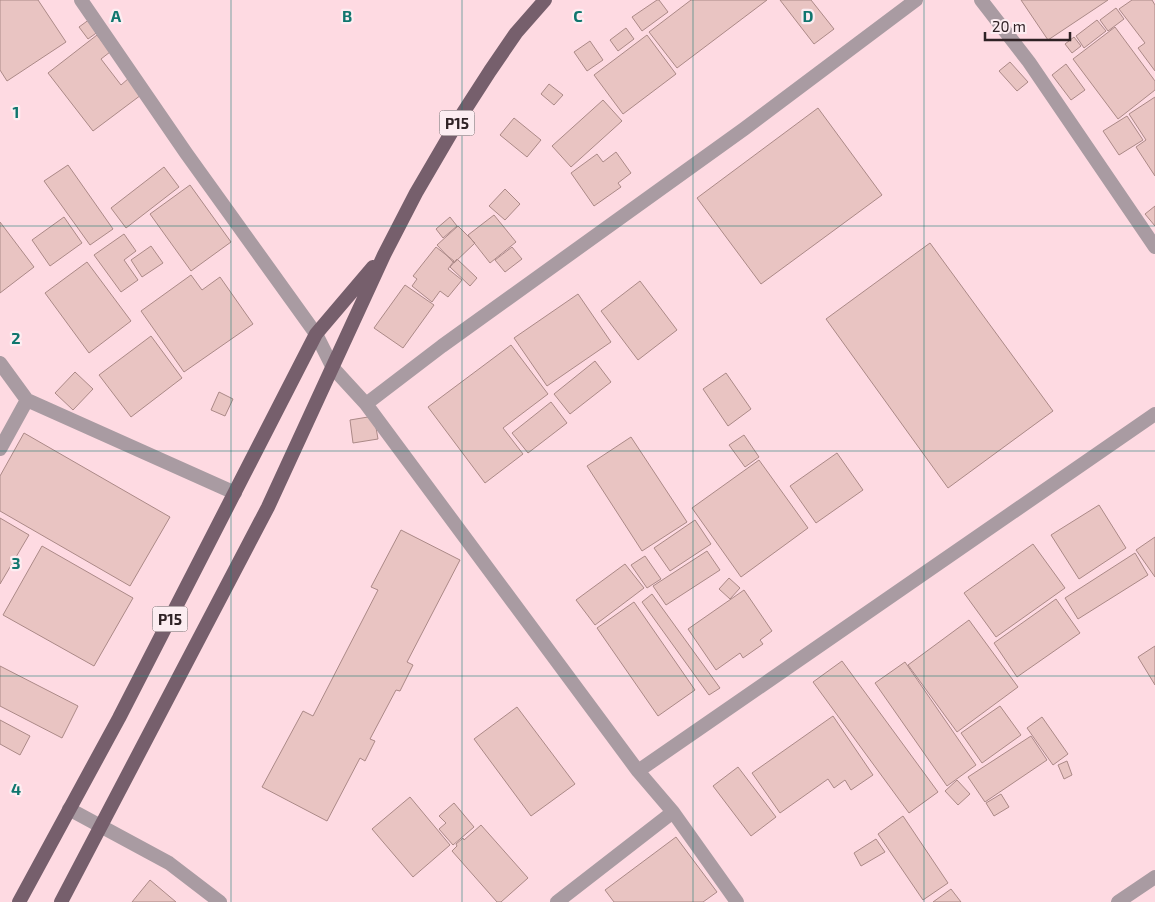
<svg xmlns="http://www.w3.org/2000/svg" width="1155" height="902" font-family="'Exo 2',sans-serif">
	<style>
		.building { fill: #e9c4c2; stroke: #ab8987 }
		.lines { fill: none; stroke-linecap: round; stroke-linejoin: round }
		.minor { stroke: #a99ba2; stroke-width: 14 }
		.tertiary { stroke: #a99ba2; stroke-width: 14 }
		.primary { stroke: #765f6c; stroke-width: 14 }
		.grid { fill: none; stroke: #0f766e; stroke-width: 1; stroke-opacity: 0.55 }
		.labels { text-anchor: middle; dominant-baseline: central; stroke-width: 4.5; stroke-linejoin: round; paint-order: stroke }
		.shield { fill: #fcedf1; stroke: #6c5f62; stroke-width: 1 }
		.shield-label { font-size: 15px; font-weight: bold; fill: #2f2225 }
		.grid-label { font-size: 16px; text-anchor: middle; font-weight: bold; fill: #0f766e; stroke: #fcedf1; stroke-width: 4.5; stroke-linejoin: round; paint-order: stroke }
	</style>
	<rect width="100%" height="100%" fill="#fedae2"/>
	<path class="building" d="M0,0h38l28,42 -59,39 -7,-11z
		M657,0h2l9,12 -26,19 -10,-14z
		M691,0h76l-90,68 -28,-36z
		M780,0h31l23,29 -20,15z
		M1021,0h87l-60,40z
		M1132,0h20l3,5v66l-17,-23 7,-5 -26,-34z
		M1116,8l8,11 -16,12 -8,-11z
		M90,19l9,12 -11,8 -9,-12z
		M1097,20l9,11 -22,17 -8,-12z
		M1115,27l40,54v9l-37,29 -45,-60z
		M626,28l8,11 -16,12 -8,-11z
		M97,35l13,17 -9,7 20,26 8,-7 12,17 -48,36 -45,-58z
		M647,35l29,39 -53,40 -29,-39z
		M1074,37l7,9 -9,7 -7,-9z
		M590,41l13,19 -16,11 -13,-19z
		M1010,62l18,20 -11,9 -18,-20z
		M1066,64l19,26 -14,10 -19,-25z
		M549,84l14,11 -9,10 -13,-11z
		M1155,97v79l-19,-29 10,-7 -17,-26z
		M603,100l19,21 -51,46 -19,-21z
		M818,108l64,87 -121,89 -64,-86z
		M1127,116l16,24 -24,15 -16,-24z
		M514,118l27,22 -14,17 -27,-22z
		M616,152l15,21 -13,10 3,4 -27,19 -23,-33 26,-19 6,8z
		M68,165l45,64 -23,16 -46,-64z
		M164,167l15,20 -53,41 -15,-20z
		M190,185l41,57 -40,29 -41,-57z
		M505,189l15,15 -15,16 -16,-14z
		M1155,206v20l-10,-12z
		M494,215l22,27 -26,21 -22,-28z
		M64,217l18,26 -32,23 -18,-26z
		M450,217l7,9 -14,12 -7,-9z
		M0,222l34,45 -34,26z
		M458,226l17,17 -21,20 -17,-18z
		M124,234l12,17 -12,9 14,20 -17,12 -27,-37z
		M930,243l123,168 -105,77 -122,-169z
		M151,246l12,17 -21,14 -11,-17z
		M436,247l18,14 -6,8 14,11 -14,17 -8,-6 -8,11 -20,-16 5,-7 -4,-3z
		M512,247l10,12 -17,13 -10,-12z
		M457,259l20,19 -7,8 -20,-19z
		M87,262l44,59 -42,32 -44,-60z
		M191,275l11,15 18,-13 33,47 -69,48 -43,-61z
		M640,281l37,49 -39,30 -37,-49z
		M405,285l29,20 -31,43 -29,-20z
		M578,294l33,48 -64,44 -33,-48z
		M151,336l31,42 -51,39 -32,-42z
		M511,345l37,49 -45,34 20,26 -38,29 -57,-76z
		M595,361l16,21 -41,32 -16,-20z
		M75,372l18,17 -20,21 -18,-17z
		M726,373l25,36 -23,17 -25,-37z
		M219,392l14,7 -8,17 -14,-6z
		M551,402l16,21 -39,30 -16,-20z
		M374,416l4,23 -25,4 -3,-23z
		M24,433l146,84 -40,69 -130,-75v-35z
		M744,435l15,22 -14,10 -16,-22z
		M631,437l56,85 -45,29 -55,-85z
		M837,453l26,37 -47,33 -26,-37z
		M759,460l49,68 -67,49 -49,-69z
		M1099,505l27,43 -47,31 -28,-44z
		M0,518l29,17 -29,49z
		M695,520l16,24 -41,27 -16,-23z
		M401,530l59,30 -53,102 6,3 -13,26 -4,-1 -26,49 5,2 -10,20 -5,-3 -33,63 -65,-34 41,-76 10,5 65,-126 -7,-3z
		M1155,537v40l-19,-27z
		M1033,544l32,44 -69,49 -32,-44z
		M42,546l91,52 -39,68 -91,-51z
		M707,551l13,19 -54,35 -13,-19z
		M1135,553l13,22 -70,44 -13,-21z
		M645,556l16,23 -14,9 -16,-23z
		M625,564l19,24 -49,37 -19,-25z
		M729,578l11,10 -10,11 -11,-10z
		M744,590l28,41 -12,9 3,4 -20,14 -3,-5 -24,17 -28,-41z
		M652,594l68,94 -11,7 -67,-93z
		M1056,599l24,34 -63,44 -23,-34z
		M634,602l61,88 -37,26 -61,-88z
		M969,620l49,67 -61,45 -49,-67z
		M1155,646v39l-17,-28z
		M842,661l96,131 -29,21 -96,-131z
		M905,662l71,103 -29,21 -72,-103z
		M0,666l78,40 -16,32 -62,-32z
		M1000,706l21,29 -39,28 -21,-30z
		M517,707l58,77 -44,32 -57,-77z
		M833,716l40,59 -22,15 -6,-10 -11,8 -6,-9 -48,34 -28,-40z
		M1042,717l26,37 -15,11 -26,-37z
		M0,720l30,16 -10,19 -20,-11z
		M1031,736l16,24 -62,42 -17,-25z
		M1067,761l5,14 -8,4 -6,-14z
		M738,767l38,50 -25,19 -38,-50z
		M957,780l13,14 -12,11 -13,-14z
		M1001,794l8,13 -15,9 -8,-13z
		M410,797l40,48 -37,32 -41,-48z
		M454,803l20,24 -21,18 -14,-16 7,-6 -7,-7z
		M903,816l45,67 -25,17 -45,-66z
		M481,825l47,53 -27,24h-4l-45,-51 5,-5 -1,-2 7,-6 1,2z
		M676,837l41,55 -14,10h-89l-9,-12z
		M876,839l9,13 -24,14 -7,-13z
		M150,880l26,22h-44z
		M951,889l10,13h-28z"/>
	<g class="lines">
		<path class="minor" d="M981,0l48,62 126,185
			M0,363l27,37 208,93
			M333,368l33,36 272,367 35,41 64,90
			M366,404l76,-58 302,-217 172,-129
			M0,449l27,-49
			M638,771l517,-357
			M69,809l100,54 51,39
			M557,902l116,-90
			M1118,902l37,-25"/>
		<path class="tertiary" d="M81,0l105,153 130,181 17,34"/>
		<path class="primary" d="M19,902l100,-184 197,-384 57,-67
			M61,902l207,-395 116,-252 32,-62 45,-77 29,-45 26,-38 29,-33"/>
	</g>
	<path class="grid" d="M231,0v902M462,0v902M693,0v902M924,0v902M0,226h1155M0,451h1155M0,676h1155"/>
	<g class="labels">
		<g class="shield">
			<rect x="439.5" y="110.5" width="35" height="25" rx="4"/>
			<rect x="152.5" y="606.5" width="35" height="25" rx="4"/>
		</g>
		<g class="shield-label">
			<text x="457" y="123">P15</text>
			<text x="170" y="619">P15</text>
		</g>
	</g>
	<g class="grid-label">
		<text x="116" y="22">A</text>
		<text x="347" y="22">B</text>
		<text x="578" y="22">C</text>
		<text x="808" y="22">D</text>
		<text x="16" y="118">1</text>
		<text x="16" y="344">2</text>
		<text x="16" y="569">3</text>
		<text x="16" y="795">4</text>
	</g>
	<path d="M985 32v8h85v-8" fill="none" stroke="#2f2225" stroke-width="2.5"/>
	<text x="992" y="32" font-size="15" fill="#2f2225" stroke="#fcedf1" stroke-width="4" paint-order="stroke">20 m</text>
</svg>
